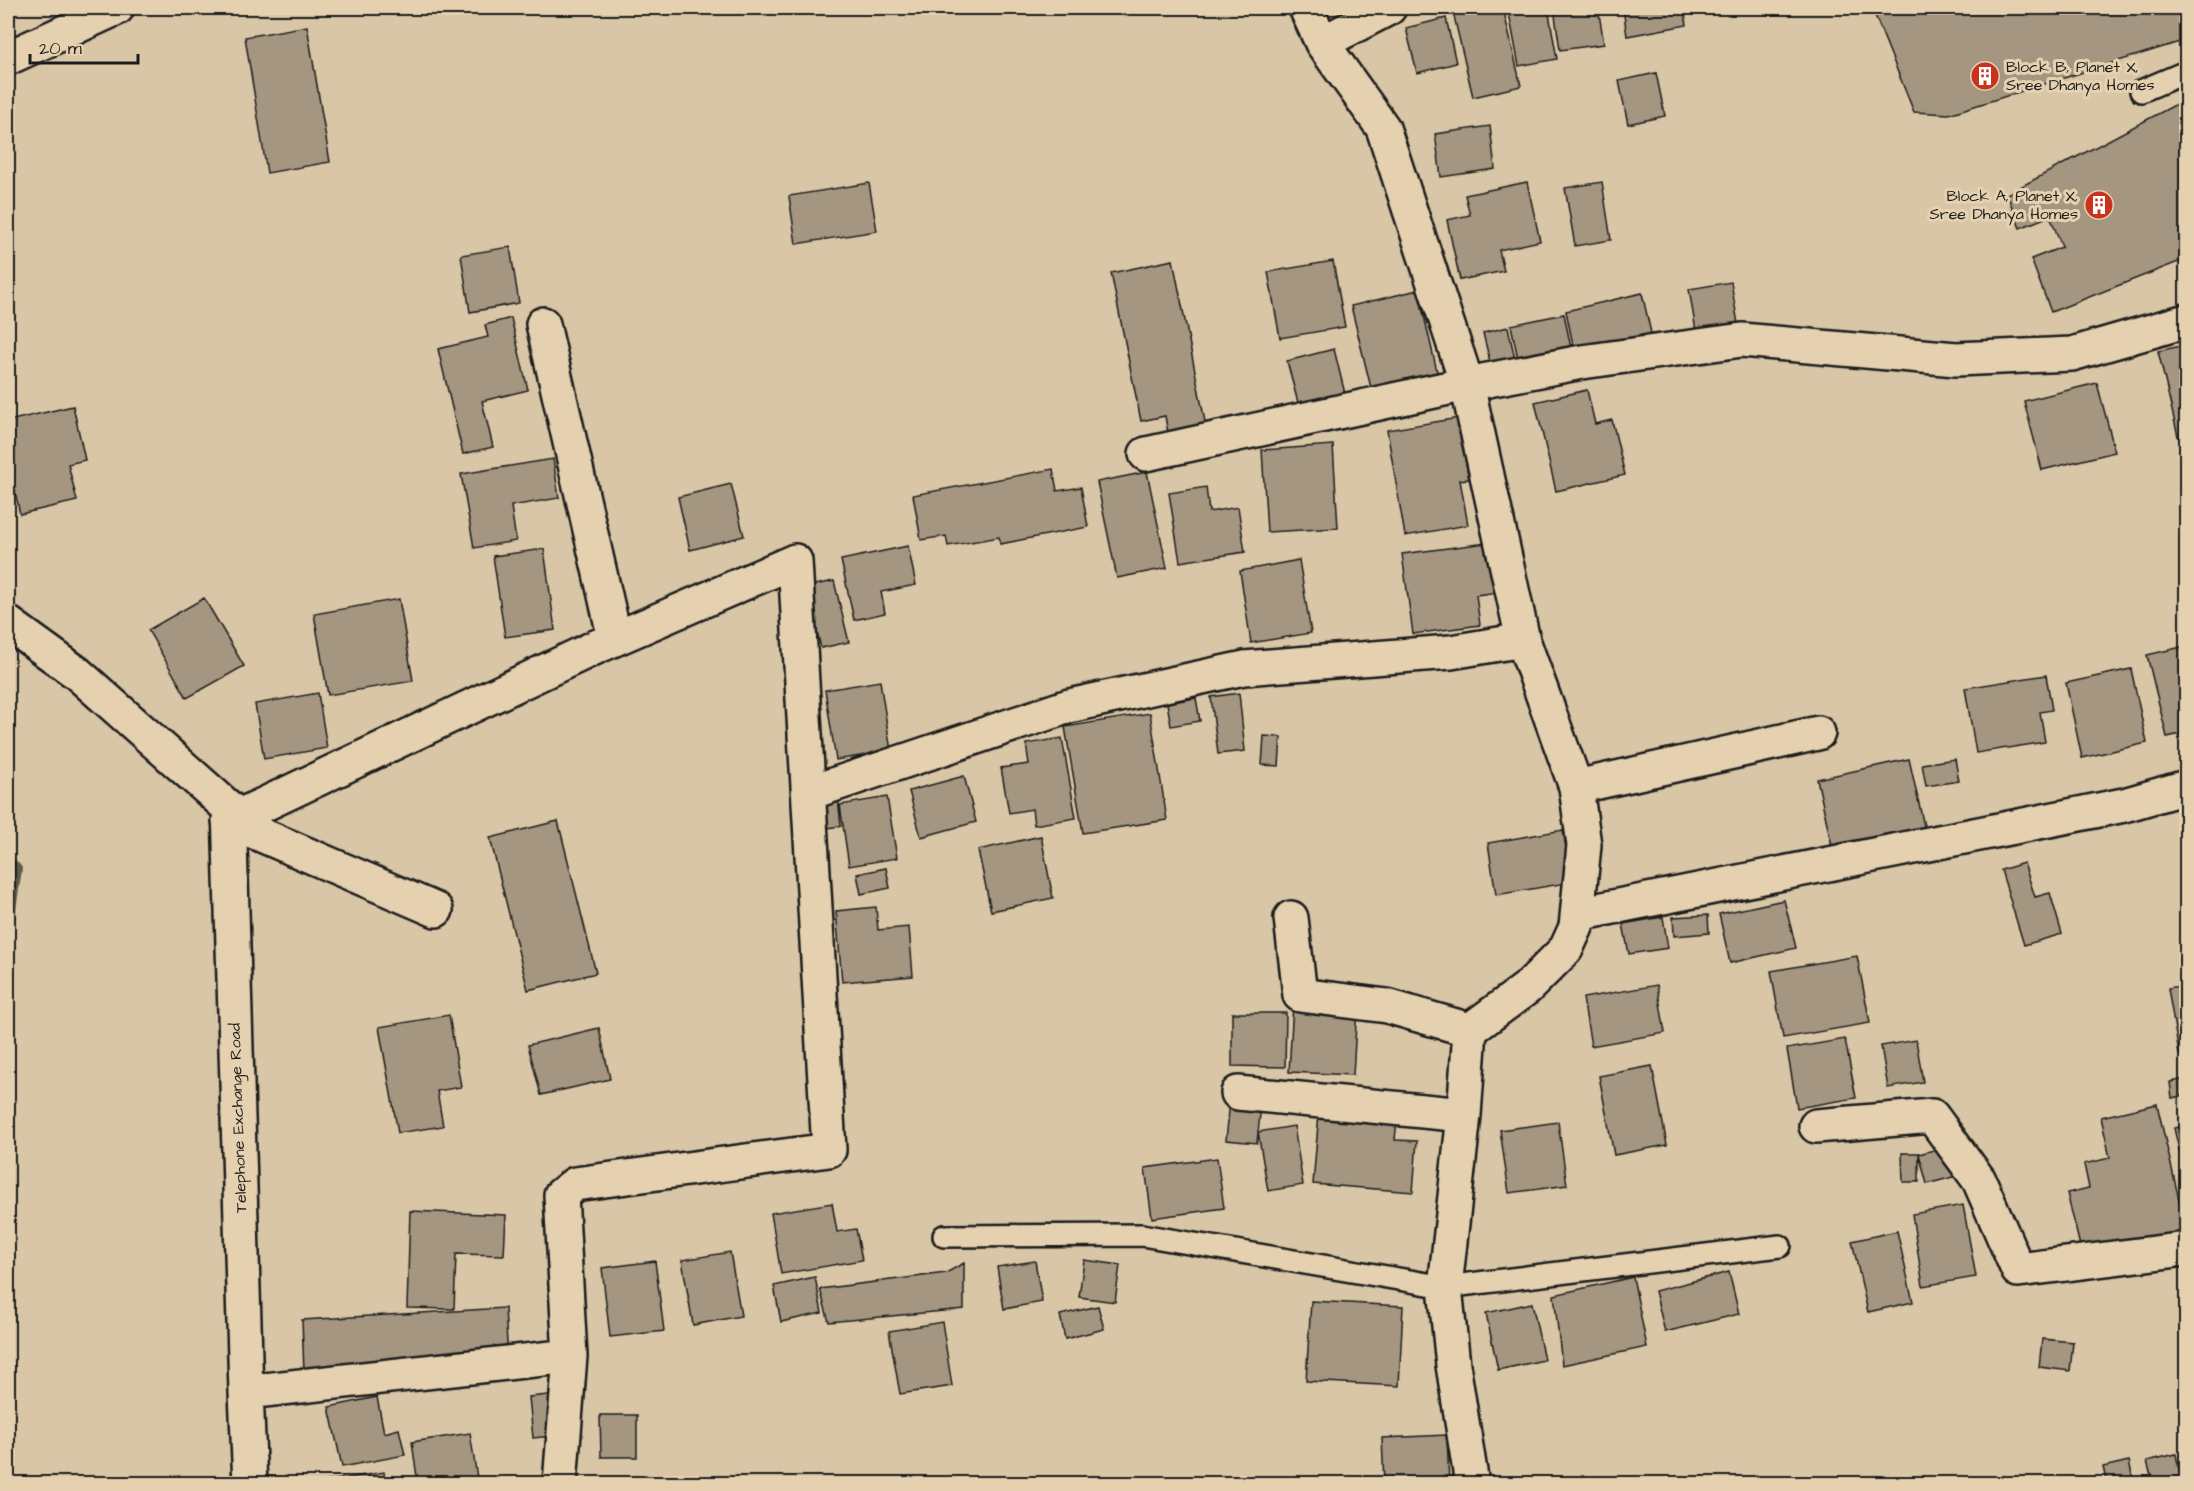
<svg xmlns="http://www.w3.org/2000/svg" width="2194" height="1491" font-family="'Architects Daughter',sans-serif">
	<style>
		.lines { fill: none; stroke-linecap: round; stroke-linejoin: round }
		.stream { stroke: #605a4e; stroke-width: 10 }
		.building { fill: #a49680; stroke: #1c1c1c; stroke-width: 1.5 }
		.service-casing { stroke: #1c1c1c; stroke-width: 26 }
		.minor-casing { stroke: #1c1c1c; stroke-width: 38 }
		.service { stroke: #e5d1af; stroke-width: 21 }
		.minor { stroke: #e5d1af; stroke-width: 33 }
		.labels { text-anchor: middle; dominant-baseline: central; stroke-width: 6; stroke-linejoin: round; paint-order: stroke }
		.poi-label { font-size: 16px; fill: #1c1c1c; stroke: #e5d1af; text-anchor: start }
		.street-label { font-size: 16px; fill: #1c1c1c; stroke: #e5d1af }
	</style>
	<rect width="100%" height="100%" fill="#d9c6a6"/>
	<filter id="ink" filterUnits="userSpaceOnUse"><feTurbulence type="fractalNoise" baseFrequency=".0167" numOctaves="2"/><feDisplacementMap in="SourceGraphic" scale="12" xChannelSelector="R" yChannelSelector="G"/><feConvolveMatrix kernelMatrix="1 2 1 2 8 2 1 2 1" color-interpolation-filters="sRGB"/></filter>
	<g filter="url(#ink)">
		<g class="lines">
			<path class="stream" d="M8,860l9,9 -9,60"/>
		</g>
		<path class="building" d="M1470,8h33l18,78 -48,11 -20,-85z
			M1508,8h40l9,51 -38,7z
			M1554,8h44l6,36 -44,6z
			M1623,8h61l3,17 -60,11z
			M1872,8h314v32l-237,74 -35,-2z
			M1446,18l10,45 -39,10 -11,-45z
			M307,26l23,136 -63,11 -22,-136z
			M1656,73l9,43 -37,8 -9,-43z
			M2186,99v160l-135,53 -20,-53 31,-12 -12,-31 -30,12 -13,-34z
			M1490,126l5,43 -54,8 -6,-43z
			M1527,182l13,59 -41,9 5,21 -44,9 -13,-60 23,-5 -5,-20z
			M1602,182l9,58 -36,6 -10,-58z
			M869,183l8,48 -81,13 -7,-48z
			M510,247l9,56 -49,9 -9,-57z
			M1173,260l35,177 -38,7 -5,-28 -24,5 -30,-148z
			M1333,261l12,66 -65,11 -12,-66z
			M1731,282l8,48 -42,7 -8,-48z
			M1418,290l21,90 -66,16 -22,-90z
			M1642,293l9,40 -77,17 -8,-39z
			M1564,314l8,39 -53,11 -8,-39z
			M511,318l17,72 -46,11 11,46 -30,7 -25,-105 50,-12 -3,-12z
			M1508,327l8,37 -24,6 -9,-37z
			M2186,345v89l-8,2 -20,-85z
			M1334,349l14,57 -46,12 -15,-57z
			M2097,383l18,69 -73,18 -18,-69z
			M1587,390l8,34 17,-4 13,55 -69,16 -21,-89z
			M73,406l12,54 -17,4 9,37 -57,13 -12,-54v-39z
			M1458,418l11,61 -9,1 8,45 -63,11 -18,-106z
			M1333,445l5,83 -71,4 -5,-82z
			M553,459l6,39 -48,8 5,35 -42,7 -13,-74z
			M1053,469l4,22 24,-4 7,40 -88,17 -1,-7 -51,9 -2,-10 -25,4 -8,-45z
			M1147,472l20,96 -50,10 -20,-96z
			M731,484l13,52 -54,14 -12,-53z
			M1206,487l3,25 29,-5 7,45 -65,10 -11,-69z
			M1494,542l7,50 -25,3 4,30 -67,9 -11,-80z
			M908,546l8,39 -35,7 4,21 -31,7 -13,-60z
			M544,549l11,81 -50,7 -12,-81z
			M1299,560l12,73 -60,10 -11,-72z
			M834,581l15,61 -28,6 -15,-61z
			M204,598l40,68 -57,32 -39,-68z
			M399,599l14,82 -85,14 -14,-81z
			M2186,646v94l-1,-7 -18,4 -20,-82z
			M2131,669l16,74 -65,15 -16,-75z
			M2046,675l6,35 -12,2 5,30 -69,11 -11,-65z
			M880,681l11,70 -55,9 -11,-70z
			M318,693l9,55 -63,11 -9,-55z
			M1239,693l6,58 -27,3 -7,-57z
			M1196,698l4,23 -29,5 -4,-23z
			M1150,713l17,107 -84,13 -18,-106z
			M1264,736l17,1 -2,29 -17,-1z
			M1062,738l14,80 -42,7 -2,-16 -23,4 -8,-45 28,-4 -3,-20z
			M1909,759l17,76 -92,20 -17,-76z
			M1955,759l4,22 -33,5 -4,-22z
			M964,776l12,46 -55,15 -12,-46z
			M887,797l10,61 -48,8 -9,-61z
			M838,798l3,28 -21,3 -4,-28z
			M558,821l38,152 -68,17 -38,-152z
			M1563,830l9,52 -76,13 -8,-52z
			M1041,836l12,62 -62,13 -13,-61z
			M2024,863l11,34 15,-4 12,41 -38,11 -23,-75z
			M886,868l4,20 -29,6 -4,-20z
			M1784,900l12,48 -66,15 -11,-49z
			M876,907l2,23 31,-3 4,49 -71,6 -6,-71z
			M1708,915l1,18 -35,3 -1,-19z
			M1663,917l5,31 -39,6 -6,-30z
			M1857,956l13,67 -87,15 -12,-67z
			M1657,985l8,48 -74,13 -8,-48z
			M2186,985v68l-7,1 -11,-66z
			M1293,1004l64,3 -4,68 -64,-3z
			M1232,1013h54l-1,54 -53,-1z
			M449,1015l12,72 -24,4 6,35 -45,7 -19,-106z
			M599,1028l11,51 -69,16 -13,-50z
			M1845,1039l11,59 -59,10 -10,-59z
			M1916,1040l7,42 -35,6 -7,-42z
			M1652,1066l15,79 -53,10 -15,-79z
			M2186,1079v16l-14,3 -2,-16z
			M1230,1101l31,3 -4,39 -31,-3z
			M2157,1104l29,126 -104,24 -15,-61 22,-5 -5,-24 26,-6 -9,-41z
			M1319,1113l78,7 -2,20 22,1 -4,51 -100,-8z
			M1558,1122l9,63 -58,8 -9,-63z
			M1294,1126l9,59 -35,6 -10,-59z
			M2186,1126v31l-5,1 -7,-30z
			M1945,1147l8,30 -26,7 -8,-30z
			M1902,1153h17v29h-16z
			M1217,1158l7,50 -72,10 -7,-50z
			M832,1203l5,29 19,-3 6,31 -81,14 -10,-61z
			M1963,1205l13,72 -53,9 -11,-72z
			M410,1211l96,4 -2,40 -48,-1 -2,55 -47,-1z
			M1897,1231l16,71 -45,10 -16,-71z
			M730,1252l11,64 -48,9 -11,-65z
			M1084,1260l36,5 -5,37 -36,-5z
			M655,1261l9,70 -54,6 -8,-69z
			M1035,1261l7,41 -38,7 -7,-42z
			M964,1263v46l-135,13 -9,-33 126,-16z
			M1729,1272l10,42 -74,18 -10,-41z
			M815,1277l7,36 -41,9 -7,-36z
			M1633,1277l14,70 -85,18 -8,-70z
			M1311,1301l92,5 -4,80 -93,-5z
			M1532,1303l12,57 -46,10 -12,-57z
			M1098,1306l6,23 -39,10 -5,-24z
			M505,1308l3,52 -204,12 -2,-52z
			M942,1322l10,64 -52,8 -11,-63z
			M2042,1339l31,3 -3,29 -31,-4z
			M569,1393l3,41 -39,4 -4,-41z
			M377,1397l7,36 15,-4 6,26 -63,12 -13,-60z
			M600,1415h37v42h-36z
			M470,1433l8,51h-60l-6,-42z
			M1447,1435l2,49h-65l-2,-46z
			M2176,1454l6,30h-29l-6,-23z
			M2129,1461l5,23h-27l-4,-17z
			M384,1472l2,12h-75z"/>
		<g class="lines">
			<g class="service-casing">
				<path id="service" d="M2141,91l45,-19
					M944,1236l198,-1 303,52 335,-41"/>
			</g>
			<g class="minor-casing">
				<path id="minor" d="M1306,8l16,35 61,85 84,256 56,256 53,147 8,58 -8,82 -10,22 -39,39 -57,42 -6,85 -19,172 8,78 19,119
					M1322,43l67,-35
					M8,58l109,-50
					M543,324l72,315
					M1146,454l321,-70 115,-22 160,-22 214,19 116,-5 114,-33
					M8,623l69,50 152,135 17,584 324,-36
					M1576,787l242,-54
					M809,793l260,-87 175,-38 207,-16 72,-12
					M229,821l367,-174 199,-86 34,589 -254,34 -14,11 9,161 -10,128
					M229,821l207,89
					M1578,914l546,-109 62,-18
					M1291,918l9,77 87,11 83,24
					M1238,1093l226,22
					M1816,1126l116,-10 47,64 39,90 168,-21
					M246,1392l4,92"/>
			</g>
			<use href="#service" class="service"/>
			<use href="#minor" class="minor"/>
		</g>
	</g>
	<defs>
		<g id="building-disc" transform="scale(1.5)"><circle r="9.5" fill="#c8321e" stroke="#e5d1af"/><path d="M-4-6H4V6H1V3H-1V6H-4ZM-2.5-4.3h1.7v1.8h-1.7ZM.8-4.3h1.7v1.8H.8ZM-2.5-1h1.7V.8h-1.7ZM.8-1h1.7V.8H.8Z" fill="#fff"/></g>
	</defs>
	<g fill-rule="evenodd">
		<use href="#building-disc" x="1985" y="76"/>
		<use href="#building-disc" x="2099" y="205"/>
	</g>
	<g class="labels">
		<g class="poi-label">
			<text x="2006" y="67">Block B, Planet X,<tspan x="2006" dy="18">Sree Dhanya Homes</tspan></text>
			<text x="2078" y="196" text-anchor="end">Block A, Planet X,<tspan x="2078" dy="18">Sree Dhanya Homes</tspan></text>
		</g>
		<g class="street-label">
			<text transform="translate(238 1118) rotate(-92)">Telephone Exchange Road</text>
		</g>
	</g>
	<rect width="2194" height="1491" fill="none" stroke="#e5d1af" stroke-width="30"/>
	<rect x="15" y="15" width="2164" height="1461" fill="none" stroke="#1c1c1c" stroke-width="2" filter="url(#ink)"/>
	<path d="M30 54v9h108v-9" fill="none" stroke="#1c1c1c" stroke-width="3"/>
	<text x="39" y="54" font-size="18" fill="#1c1c1c" stroke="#e5d1af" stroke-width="4.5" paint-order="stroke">20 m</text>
</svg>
